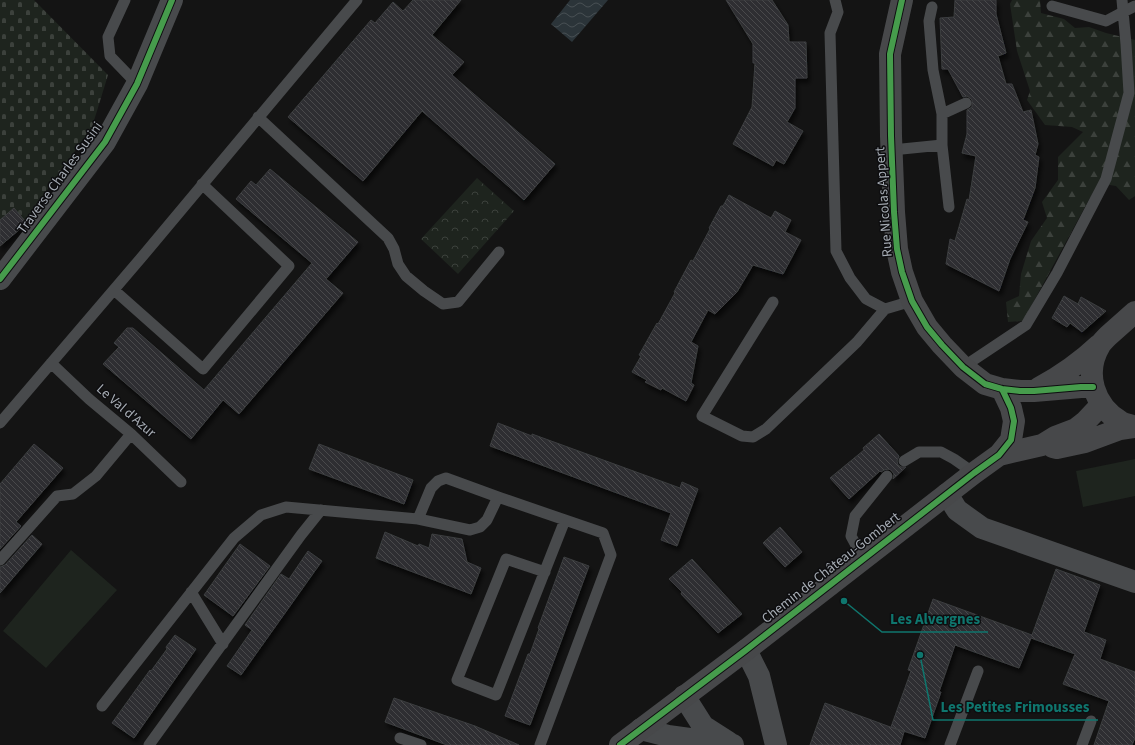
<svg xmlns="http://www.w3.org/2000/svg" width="1135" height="745" font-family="'Source Sans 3',sans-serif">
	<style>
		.forest { fill: url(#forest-firs) }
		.cemetery { fill: url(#cemetery-stones) }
		.park { fill: url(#park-crowns) }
		.garden { fill: #1e241e }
		.water { fill: url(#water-waves) }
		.building { fill: url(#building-back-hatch); stroke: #3c3e40; filter: url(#shadow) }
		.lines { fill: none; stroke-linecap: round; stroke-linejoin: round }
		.lane { stroke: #484a4c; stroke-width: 11 }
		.street { stroke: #484a4c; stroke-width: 22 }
		.secondary { stroke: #47484a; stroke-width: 22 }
		.cycleway-casing { stroke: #0e0e10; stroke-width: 8 }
		.cycleway { stroke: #469c4c; stroke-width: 6 }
		.labels { text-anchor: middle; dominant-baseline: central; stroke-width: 3; stroke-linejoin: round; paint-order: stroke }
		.street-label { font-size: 14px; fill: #a6acb4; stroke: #0e0e10 }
		.leader { fill: none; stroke: #0f766e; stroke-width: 1.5 }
		.callout-dot { fill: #0f766e; stroke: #0e0e10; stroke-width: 1.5 }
		.callout-label { font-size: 15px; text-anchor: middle; font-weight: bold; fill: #0f766e; stroke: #0e0e10; stroke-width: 3; stroke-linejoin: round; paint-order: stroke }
	</style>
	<defs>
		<pattern id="forest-firs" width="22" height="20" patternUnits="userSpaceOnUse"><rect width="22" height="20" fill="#1e241e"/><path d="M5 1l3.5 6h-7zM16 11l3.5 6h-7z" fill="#3c413c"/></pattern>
		<pattern id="cemetery-stones" width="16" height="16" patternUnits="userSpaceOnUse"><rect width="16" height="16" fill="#1e241e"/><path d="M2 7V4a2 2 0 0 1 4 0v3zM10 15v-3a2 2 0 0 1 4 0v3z" fill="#3c413c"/></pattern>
		<pattern id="park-crowns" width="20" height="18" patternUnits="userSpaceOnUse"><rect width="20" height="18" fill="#1e241e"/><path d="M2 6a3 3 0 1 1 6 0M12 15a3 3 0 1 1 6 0" fill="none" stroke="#3c413c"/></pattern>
		<pattern id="water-waves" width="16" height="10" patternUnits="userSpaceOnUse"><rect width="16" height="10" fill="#2b3439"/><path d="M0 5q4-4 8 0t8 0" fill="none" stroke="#474f53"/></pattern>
		<pattern id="building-back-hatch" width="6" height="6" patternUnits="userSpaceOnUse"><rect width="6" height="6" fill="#2e2e30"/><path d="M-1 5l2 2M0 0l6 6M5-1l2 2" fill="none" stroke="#494a4c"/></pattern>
		<filter id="shadow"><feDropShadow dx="2.5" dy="4.5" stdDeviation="2" flood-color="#0009"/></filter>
	</defs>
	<rect width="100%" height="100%" fill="#141414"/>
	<path class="forest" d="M1012,0h28l1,13 23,6 11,9 14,-1 17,6 29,7v156l-6,4 -13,-14 -18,-3 -75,138 -15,1 -2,-20 13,-6 2,-22 10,-33 16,-23 -5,-16 16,-22v-23l25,-25 -11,-5 -27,-2 -18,-25 3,-9 -13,-40 -7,-47z"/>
	<path class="cemetery" d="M0,0h34l74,75 -16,52 -74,104 -18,15z"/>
	<path class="park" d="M477,178l37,33 -56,63 -37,-35z"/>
	<path class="garden" d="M1135,459v37l-52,11 -7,-36z
		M71,550l46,40 -71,78 -43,-37z"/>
	<path class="water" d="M570,0h38l-36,42 -21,-18z"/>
	<path class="building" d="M413,0h48l-29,35 32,27 -12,13 103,89 -31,36 -102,-89 -59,70 -75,-64 83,-97 4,3 18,-21 10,9z
		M726,0h46l16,25 1,17h17l1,36h-12v30l-8,14 16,9 -19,33 -8,-4 -3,6 -40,-22 19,-37 3,-44h-2v-19z
		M955,0h41v14l10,39 -8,3 8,28h6l11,28 8,-2 7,34 -3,11 4,2 -4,31 -12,32 5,2 -18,37 -11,32 -53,-27 4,-25 5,2 12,-42 2,1 7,-44 -14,-3 5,-19v-24l5,-3v-7l-2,-2 -3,-2 -4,1 -15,-28h-6l-2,-51 14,-1z
		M270,169l88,73 -32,37 17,14 -104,121 -16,-14 -32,39 -88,-75 16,-17 -5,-4 13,-15h6l71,62 108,-127 -76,-64 15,-18 5,4z
		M729,195l42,23 4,-7 16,9 -6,12 16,8 -18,34 -30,-9 -16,27 -22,22 -7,-4 -17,32 7,4 -7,37 3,2 -8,16 -24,-13 -1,2 -16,-8 2,-2 -15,-8 9,-16 -2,-1 18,-32 1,1 17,-31 -1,-1 17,-32 2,1 17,-32 -1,-1 12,-22h2z
		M14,208l11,13 -6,9 -19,16v-26z
		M1064,296l14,8 3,-7 25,14 -24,21 -12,-9 -3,4 -15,-9z
		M498,423l34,13v-2l148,54 2,-6 16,7 -21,57 -16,-6 10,-27 -181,-67z
		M879,434l20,22 -2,5 1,4 3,2h5l-13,12 1,-5 -3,-4 -3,-1 -4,1 -3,2 -1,-1 -31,28 -19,-21 34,-28 -1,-2z
		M34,444l29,24 -47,54 5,4 -21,23v-65z
		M319,444l94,36 -9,24 -95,-35z
		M780,527l22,25 -17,15 -22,-24z
		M385,532l33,14 1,-2 10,4 3,-14 30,5 5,23 14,6 -10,26 -95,-36z
		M32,535l10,9 -42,49v-26l5,-2z
		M240,544l30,22 -37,50 -29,-21z
		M308,551l14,10 -81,114 -14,-9 25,-36 -7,-5 36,-51 8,5z
		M564,557l25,9 -59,159 -25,-9 23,-62h2l9,-25 -1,-1z
		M692,559l50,55 -24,19 -37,-39 1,-2 -13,-13z
		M1056,569l44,16 -16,47 22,8 -6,19 35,13v66l-3,7h-38l15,-44 -46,-17 12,-30 -44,-16 -12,30 -64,-23 -16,47h2l-16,46 -34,-11 20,-56 -3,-1 25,-71 99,36z
		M175,635l21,14 -62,89 -22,-15 38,-53 1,1 16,-22 -1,-2z
		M394,698l81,28 44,19h-72l-62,-23z
		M825,703l79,29 -4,13h-90z"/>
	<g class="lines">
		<path class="lane" d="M125,0l-17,37 2,19 27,28
			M835,0l3,12 -8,21 6,218 14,27 16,21 19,10 27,-8
			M1052,6l54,15 17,-9 12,-6
			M932,7l-3,14 4,49 9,44v31l7,62
			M942,114l24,-11
			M258,117l130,121 6,11 4,15 8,12 18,15 19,13 15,-2 41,-50
			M892,150l50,-5
			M114,290l89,79 86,-103 -87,-82
			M773,302l-71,114 40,20 11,1 13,-8 91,-87 28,-33
			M51,363l38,36 42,35 50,48
			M963,367l63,-42 31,-52 49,-94 23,-86 -3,-49 -4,-44
			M0,423l141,-165 216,-258
			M904,461l15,-9h22l13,7 20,14
			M418,519l13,-31 7,-7 8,-3 52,19
			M863,558l-12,-22 4,-20 32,-40
			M0,560l57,-64 16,-2 23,-18 35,-42
			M545,572l-39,-13 -49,121 39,15 69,-175
			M191,592l32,52
			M102,706l132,-168 27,-23 25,-8 132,12 52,11 10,-3 7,-7 11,-23 105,36 8,22 -71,190
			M400,738l21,7
			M149,745l152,-210 20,-25
			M950,745l28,-74
			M1082,745l9,-24"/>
		<path class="street" d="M0,279l105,-137 32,-58 35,-84
			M947,494l10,16 25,18 153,54
			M746,650l13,26 17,69
			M684,696l19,30 25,16
			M641,729l27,7 65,9"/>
		<path class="secondary" d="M902,0l-12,54 1,82 3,76 3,37 5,23 10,29 15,26 15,18 21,22 22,17 17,5 18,2h14l47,-4h12
			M1135,312c-9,8 -18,16 -27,24 -3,3 -6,6 -8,9 -17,28 -6,61 21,77 4,2 9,3 14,5
			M1039,388c22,-12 42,-26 60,-43
			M1053,447l4,1 28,-6 35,-13 15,-2
			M999,455l43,-10 13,-8 21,-8 9,-7 16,-17
			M620,745l126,-95 228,-177 25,-18 12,-15 3,-19 -3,-13 -9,-19"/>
		<g class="cycleway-casing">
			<path id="cycleway" d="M902,0l-12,54 1,82 3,76 3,37 5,23 10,29 15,26 15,18 21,22 22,17 17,5 18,2h14l47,-4h12
				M0,279l105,-137 32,-58 35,-84
				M620,745l126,-95 228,-177 25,-18 12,-15 3,-19 -3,-13 -9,-19"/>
		</g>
		<use href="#cycleway" class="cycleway"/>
	</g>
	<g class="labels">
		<g class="street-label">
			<text transform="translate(60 178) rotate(-54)">Traverse Charles Susini</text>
			<text transform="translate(884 202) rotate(-94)">Rue Nicolas Appert</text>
			<text transform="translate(126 411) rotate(41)">Le Val d'Azur</text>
			<text transform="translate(831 568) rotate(-38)">Chemin de Château-Gombert</text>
		</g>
	</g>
	<path class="leader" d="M844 601L882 632H988M920 655L933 720H1098"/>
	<g class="callout-dot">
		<circle cx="844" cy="601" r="4"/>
		<circle cx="920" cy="655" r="4"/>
	</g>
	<g class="callout-label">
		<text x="935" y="624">Les Alvergnes</text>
		<text x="1015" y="712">Les Petites Frimousses</text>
	</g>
</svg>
